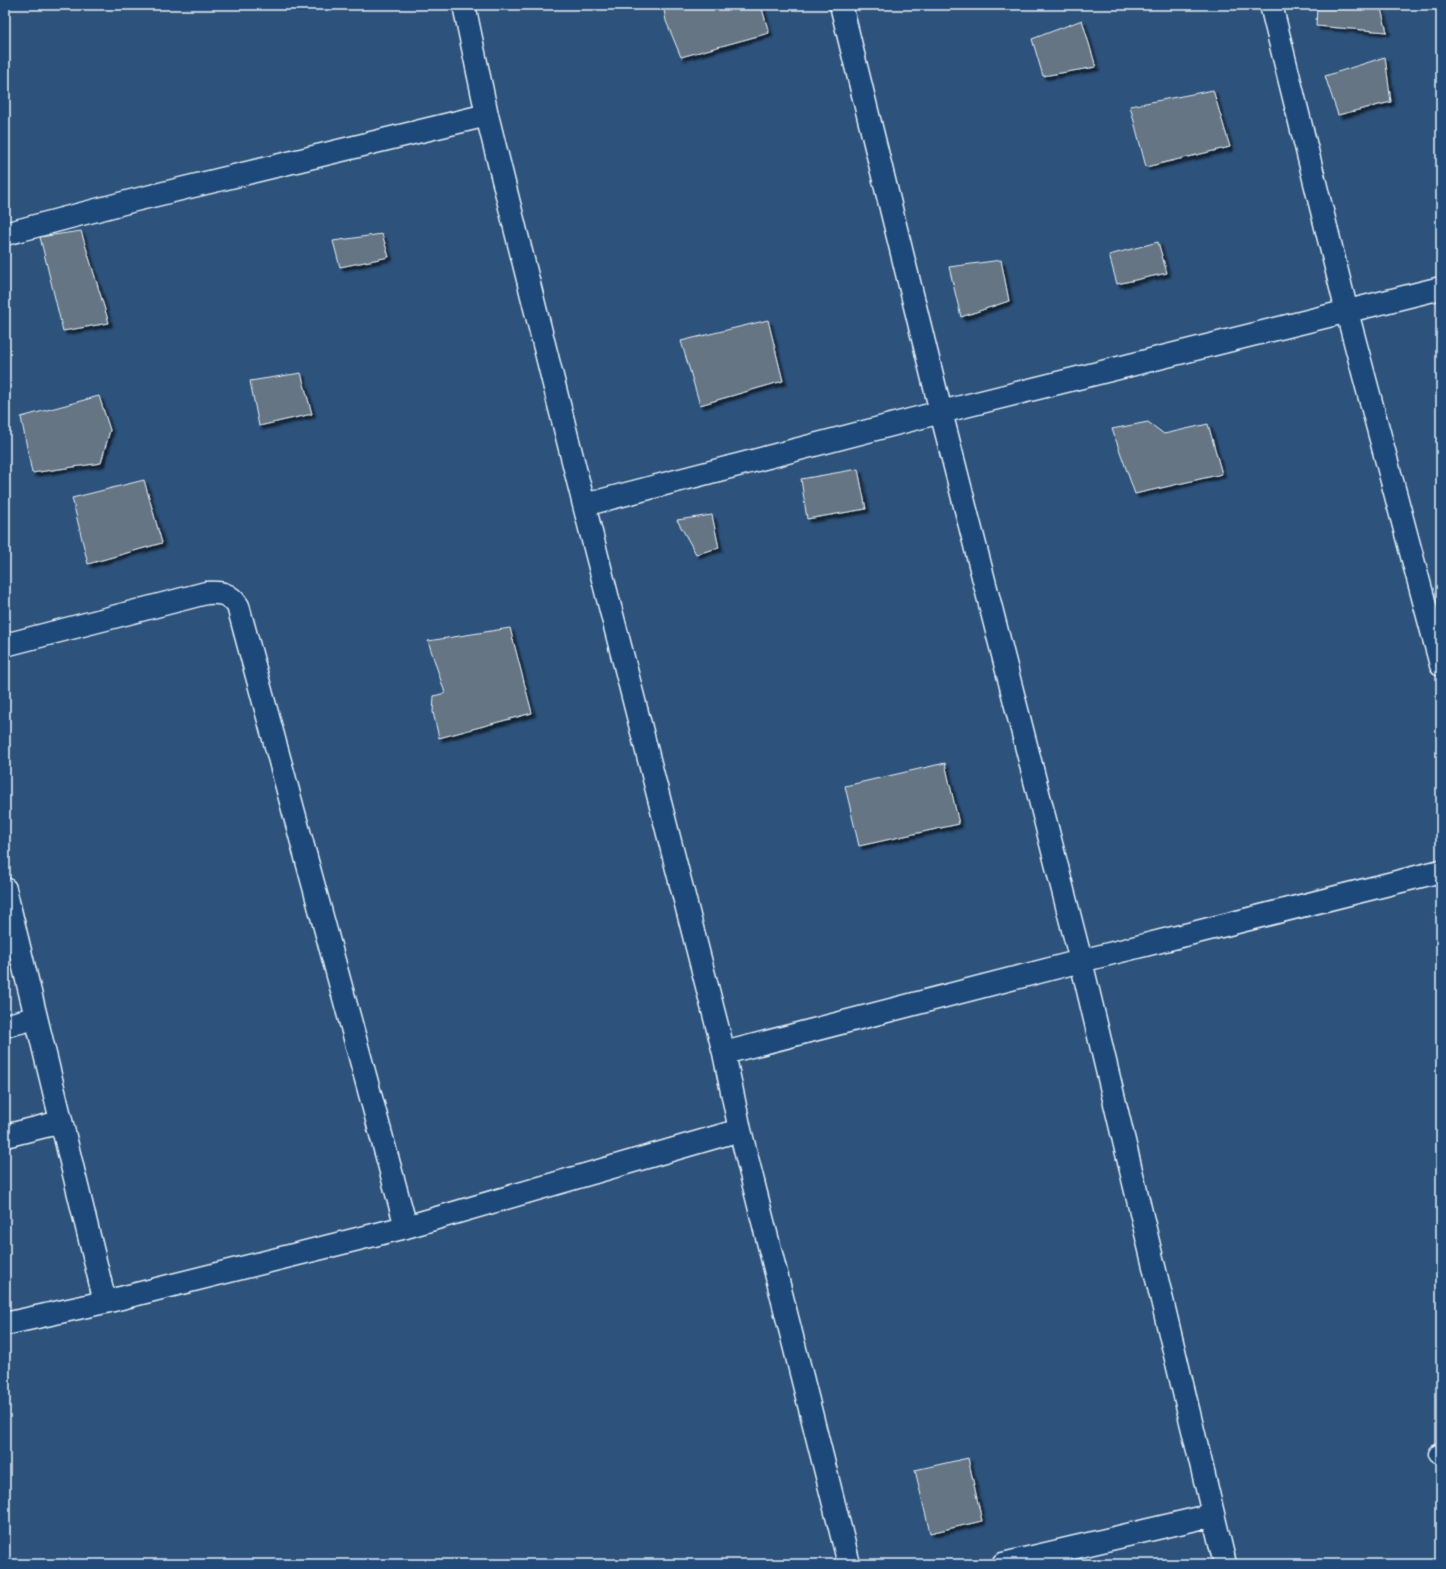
<svg xmlns="http://www.w3.org/2000/svg" width="1446" height="1569" font-family="Pangolin,sans-serif">
	<style>
		.building { fill: #657484; stroke: #e8f1f8; filter: url(#shadow) }
		.lines { fill: none; stroke-linecap: round; stroke-linejoin: round }
		.service-casing { stroke: #e8f1f8; stroke-width: 21 }
		.minor-casing { stroke: #e8f1f8; stroke-width: 25 }
		.service { stroke: #1f4a7a; stroke-width: 18 }
		.minor { stroke: #1f4a7a; stroke-width: 22 }
	</style>
	<defs>
		<filter id="shadow"><feDropShadow dx="3.5" dy="3.5" stdDeviation="1" flood-color="#0009"/></filter>
	</defs>
	<rect width="100%" height="100%" fill="#2d527c"/>
	<filter id="ink" filterUnits="userSpaceOnUse"><feTurbulence type="fractalNoise" baseFrequency=".025" numOctaves="2"/><feDisplacementMap in="SourceGraphic" scale="8" xChannelSelector="R" yChannelSelector="G"/><feConvolveMatrix kernelMatrix="1 2 1 2 8 2 1 2 1" color-interpolation-filters="sRGB"/></filter>
	<g filter="url(#ink)">
		<path class="building" d="M663,5h98l8,28 -88,24 -15,-36z
			M1317,5h63l7,27 -71,-6z
			M1082,20l14,47 -53,9 -11,-37z
			M1385,57l6,45 -53,13 -13,-39z
			M1213,90l17,57 -84,20 -16,-61z
			M81,231l28,92 -46,8 -23,-94z
			M382,234l7,23 -49,10 -7,-26z
			M1158,242l9,31 -50,11 -8,-29z
			M1001,260l8,41 -48,16 -12,-50z
			M768,320l15,61 -83,24 -19,-64z
			M301,373l11,41 -53,12 -9,-45z
			M99,396l11,34 -9,33 -69,10 -11,-56z
			M1148,422l16,12 44,-10 14,50 -87,20 -23,-65z
			M858,469l8,40 -59,10 -6,-40z
			M144,480l18,63 -74,21 -16,-66z
			M712,515l7,33 -23,6 -19,-34z
			M510,628l22,85 -93,25 -6,-26 1,-16 11,-3 -17,-52z
			M945,763l14,61 -100,22 -14,-60z
			M968,1458l14,63 -52,12 -15,-63z
			M1101,1560l1,4h-15z"/>
		<g class="lines">
			<g class="service-casing">
				<path id="service" d="M1438,1454l3,-1"/>
			</g>
			<g class="minor-casing">
				<path id="minor" d="M464,5l23,110 97,390 140,548 16,77 109,434
					M841,5l100,407 140,549 144,603
					M1271,5l76,307 94,353
					M5,234l126,-33 356,-86
					M584,505l357,-93 500,-124
					M5,645l201,-52c15,-1 23,0 32,13l168,621
					M5,889l100,413
					M5,1026l30,-8
					M724,1053l357,-92 360,-90
					M5,1136l56,-14
					M5,1324l100,-22 301,-75 334,-97
					M1003,1564l210,-49"/>
			</g>
			<use href="#service" class="service"/>
			<use href="#minor" class="minor"/>
		</g>
	</g>
	<rect width="1446" height="1569" fill="none" stroke="#1f4a7a" stroke-width="20"/>
	<rect x="10" y="10" width="1426" height="1549" fill="none" stroke="#e8f1f8" stroke-width="1.5" filter="url(#ink)"/>
</svg>
